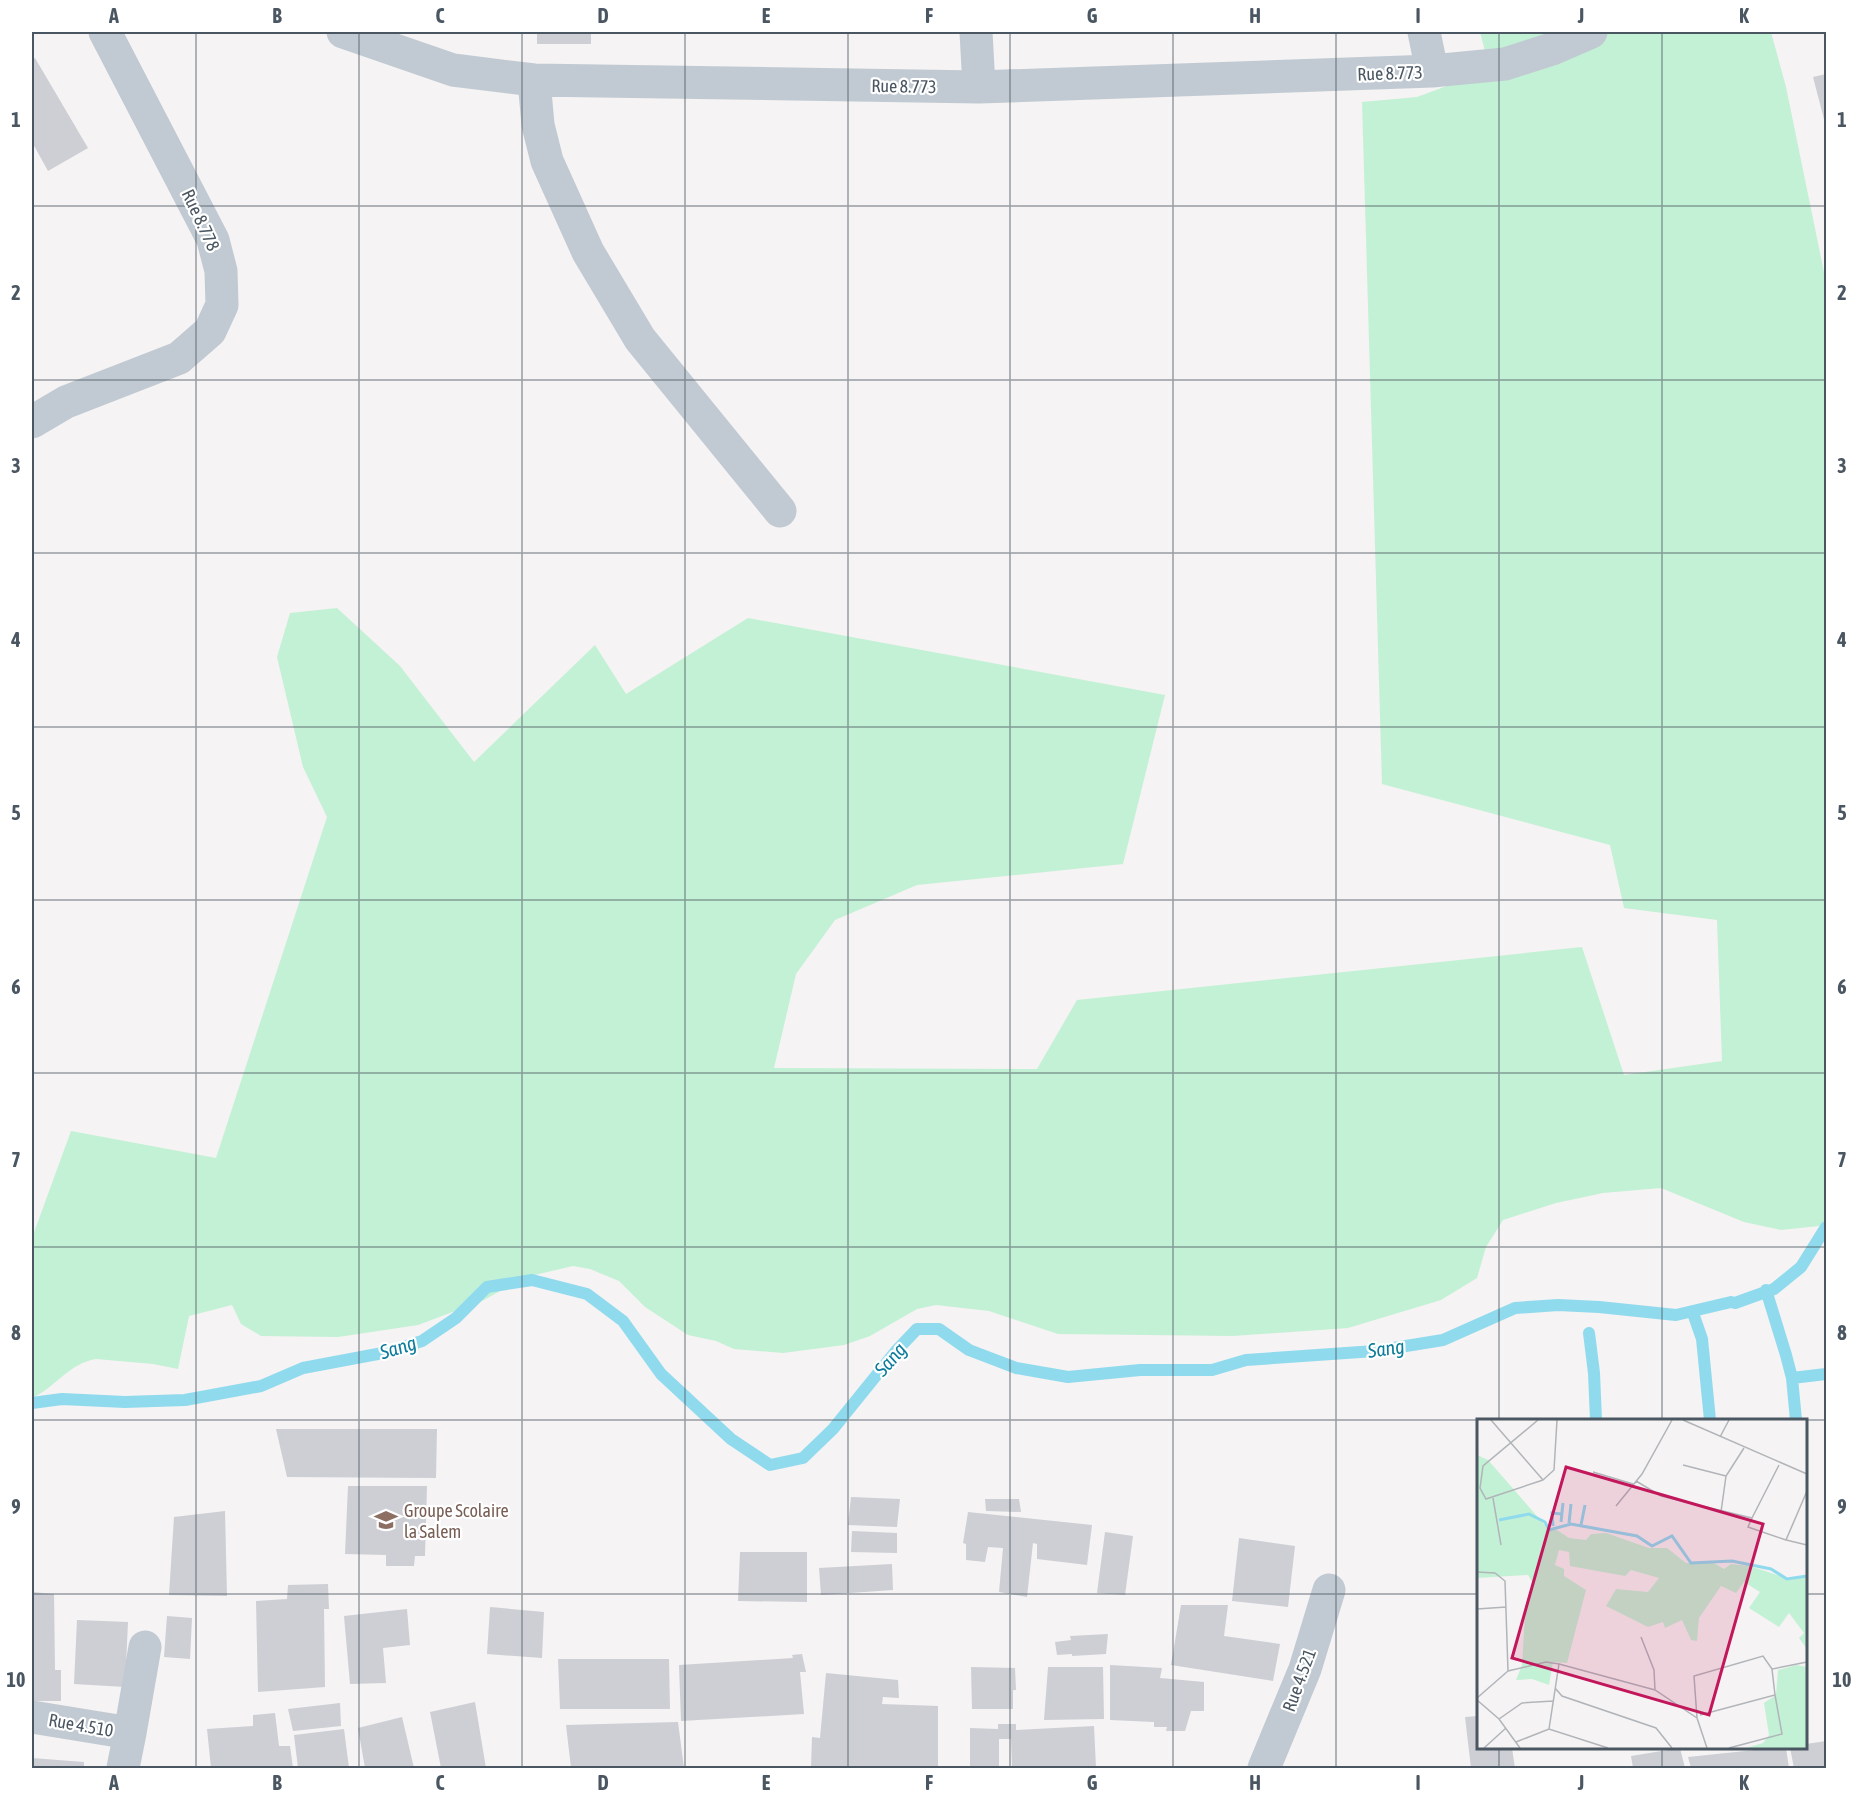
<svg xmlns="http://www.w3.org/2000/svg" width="1858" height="1800" font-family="'Asap Condensed',sans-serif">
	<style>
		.green { fill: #c3f1d5 }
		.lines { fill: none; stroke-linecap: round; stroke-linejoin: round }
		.stream { stroke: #90daee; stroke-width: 12 }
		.building { fill: #cdcfd5 }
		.street { stroke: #c1cad2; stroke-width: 33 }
		.grid { fill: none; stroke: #4a5661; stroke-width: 1.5; stroke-opacity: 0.55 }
		.labels { text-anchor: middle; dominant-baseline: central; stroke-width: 4.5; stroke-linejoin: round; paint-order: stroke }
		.street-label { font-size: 18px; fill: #4a5661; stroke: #fff }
		.education-label { font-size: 18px; fill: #785e54; stroke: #fff; text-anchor: start }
		.water-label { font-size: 20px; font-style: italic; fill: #0c7c9b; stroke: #fff }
		.inset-river { fill: none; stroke: #90daee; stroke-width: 3 }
		.inset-road { fill: none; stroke: #b1b4b9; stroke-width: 1.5 }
		.view { fill: #c2185b; fill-opacity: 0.15; stroke: #c2185b; stroke-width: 3 }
		.inset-edge { fill: none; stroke: #4a5661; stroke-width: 3 }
		.neatline { fill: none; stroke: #4a5661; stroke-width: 2 }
		.grid-label { font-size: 20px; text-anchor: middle; font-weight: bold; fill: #4a5661 }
	</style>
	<rect width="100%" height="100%" fill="#f5f3f3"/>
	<path class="green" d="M1480,32h291l15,55 40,195v939l-7,5 -38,4 -37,-8 -83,-34 -58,5 -47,10 -53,17 -17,27 -9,31 -36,22 -93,28 -115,8 -175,-2 -69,-23 -53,-6 -19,4 -47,27 -26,9 -61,8 -49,-4 -18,-8 -28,-6 -43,-28 -26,-26 -29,-12 -17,-3 -47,11 -44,24 -64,24 -80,12 -77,-1 -20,-12 -9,-19 -43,11 -11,53 -25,-5 -57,-5c-27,4 -41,29 -64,39v-160l39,-107 145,27 111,-341 -24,-50 -26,-110 13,-44 47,-5 63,58 74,96 121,-117 31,49 122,-76 417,77 -42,169 -206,21 -82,35 -39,54 -22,94 263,1 40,-69 505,-53 42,128 98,-14 -5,-141 -93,-12 -14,-63 -228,-61 -20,-682 55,-5 73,-27z"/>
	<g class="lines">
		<path class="stream" d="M1766,1290l20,65 6,23 4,42
			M1694,1316l8,23 8,81
			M1589,1333l5,40 2,47
			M1792,1378l34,-4
			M32,1403l30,-4 63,3 60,-2 76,-14 42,-18 85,-16 34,-11 34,-23 31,-31 45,-7 55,14 36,27 38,53 70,65 39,26 33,-7 30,-29 63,-78 21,-22h22l30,21 47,18 52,9 72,-7h72l34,-10 129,-9 68,-11 72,-32 43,-3 41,2 77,8 55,-13 4,1 39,-14 27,-22 25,-40"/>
	</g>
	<path class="building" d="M537,32h54v12h-54z
		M1157,32h27v2l-27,-1z
		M35,58l53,90 -40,23 -16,-29v-82z
		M1826,74v53l-13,-50z
		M276,1429h161l-1,49 -149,-1z
		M348,1486h79l-2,70h-10l-1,10h-28v-11l-41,-1z
		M851,1497l49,2 -3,28 -49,-2z
		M985,1499h34l2,13 -35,-1z
		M225,1511l2,85 -58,-1 5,-78z
		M968,1512l124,13 -5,40 -50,-6v-15l-4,-1 -6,54 -28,-5 4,-44 -15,-1 -3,15 -19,-2v-16l-3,-1z
		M852,1531l45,2v20l-46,-1z
		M1105,1532l28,4 -8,59 -28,-2z
		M1239,1538l56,8 -7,61 -56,-6z
		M740,1552h67v50l-69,-1z
		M892,1564l1,26 -72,5 -2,-27z
		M328,1584l1,25h-5l1,78 -67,5 -2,-91 31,-2 1,-14z
		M32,1592l22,2 1,76h6v31h-29z
		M1181,1605h47l-4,31 56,8 -7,37 -102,-16z
		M490,1607l54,5 -2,46 -55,-4z
		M407,1609l3,36 -27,3 3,35 -36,1 -6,-68z
		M167,1616l25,2 -2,41 -26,-2z
		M77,1620l51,2 -3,65 -51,-3z
		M1108,1634l-2,20 -34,2v-2l-15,1 -2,-13 16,-2 -1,-4z
		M802,1654l4,18h-6l4,42 -123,7 -2,-56 114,-7 -1,-3z
		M558,1659h111l1,50h-110z
		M1110,1665l52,3 -2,10 44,4v29h-13l-6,20h-19l1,-4h-13v-5l-44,-2z
		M971,1667l44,1 1,22h-3v19h-41z
		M1048,1667h55l1,52 -60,1z
		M826,1673l72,7 1,18 -16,-1 -1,7 56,2v62h-127l1,-31 8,1z
		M475,1702l11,66h-45l-11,-56z
		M340,1703l1,23 -48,5 -5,-22z
		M275,1713l4,33h11l3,22h-82l-4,-39 46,-3v-11z
		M1478,1716v32h34l3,20h-44l-6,-51z
		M402,1717l12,51h-49l-7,-40z
		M678,1722l6,46h-113l-5,-43z
		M998,1724h18v6l78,-4 2,42h-84l-1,-29h-12v29h-29v-40l28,1z
		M344,1729l5,39h-51l-4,-33z
		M1826,1741v27h-32l-4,-20h16v-4z
		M1680,1748l5,20h-52l-2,-12z
		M1774,1748h12l3,20h-98l-3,-11z
		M32,1758l52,4v6h-52z"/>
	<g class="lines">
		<path class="street" d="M343,32l110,38 81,10 445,7 453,-16 -8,-39
			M976,32l3,55
			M1432,71l73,-7 47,-15 39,-17
			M534,80l4,45 9,36 41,91 52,87 140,172
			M32,422l34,-20 113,-44 31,-27 12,-26 -1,-34 -8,-31 -108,-208
			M32,1717l98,16 -7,35
			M130,1733l15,-86
			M1264,1768l41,-99 24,-79"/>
	</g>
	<path class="grid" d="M196,32v1736M359,32v1736M522,32v1736M685,32v1736M848,32v1736M1010,32v1736M1173,32v1736M1336,32v1736M1499,32v1388M1662,32v1388M32,206h1794M32,380h1794M32,553h1794M32,727h1794M32,900h1794M32,1073h1794M32,1247h1794M32,1420h1794M32,1594h1446M1806,1594h20M1499,1748v20M1662,1748v20"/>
	<defs>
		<g id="school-bare" transform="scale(1.8)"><path d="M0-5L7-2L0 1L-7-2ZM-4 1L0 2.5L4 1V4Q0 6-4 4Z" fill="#8d6e63" stroke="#fff" stroke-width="2.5" paint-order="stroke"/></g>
	</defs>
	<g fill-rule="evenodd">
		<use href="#school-bare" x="386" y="1520"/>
	</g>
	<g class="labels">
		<g class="street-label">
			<text transform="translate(1390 73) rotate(-2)">Rue 8.773</text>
			<text transform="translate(904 86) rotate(1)">Rue 8.773</text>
			<text transform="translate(201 220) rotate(65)">Rue 8.778</text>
			<text transform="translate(1299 1680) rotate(-70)">Rue 4.521</text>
			<text transform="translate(81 1725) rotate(10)">Rue 4.510</text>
		</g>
		<g class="education-label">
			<text x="404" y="1510">Groupe Scolaire<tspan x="404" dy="21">la Salem</tspan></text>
		</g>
		<g class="water-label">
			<text transform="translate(398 1347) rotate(-17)">Sang</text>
			<text transform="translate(1386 1348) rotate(-8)">Sang</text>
			<text transform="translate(890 1359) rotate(-49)">Sang</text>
		</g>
	</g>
	<g transform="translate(1477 1419)">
		<rect width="330" height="330" fill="#f5f3f3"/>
		<path d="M0,36l11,5 61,70h8l12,8 17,2 5,-6 15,-1 43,15h18l19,15h28l10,6 7,-5 19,2 36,12 21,-1v72l-8,-11 5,-5 -15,-20 -10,14 -30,-19 11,-16 -16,-10 -8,11 -15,-7 -22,32 -2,23 -6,-1 -9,-20 -17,8 -2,-6 -15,5 -42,-21 10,-17 32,3 11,-14 -28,-8 -6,6 -55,-10 -1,-14 -10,-2 -4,15 9,4v7l22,14 -19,73 -14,-1 -4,23 -17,-6 -16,1 6,-15 3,-51 8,-31 -5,-8 -51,3zM319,246l11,2v81h-61l17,-5 6,-8 -5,-32 12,-8 2,-25z" fill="#c3f1d5"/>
		<path class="inset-river" d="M22,101l30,-6 16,8 4,8 22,-6 66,12 15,10 20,-10 19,27 41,-2 39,8 16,10 20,-3M84,103l2,-19M92,104l2,-19M104,106l4,-20M76,107l-1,-13 9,1"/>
		<path class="inset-road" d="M14,1l52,60 11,-10 3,-50M61,1l-55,46 -3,22 6,11 57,-19M206,1l124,54M243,18l9,-17M206,46l43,11M116,53l40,12M159,62l25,15 91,22 -4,9 38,13M330,72l-21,49 21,5M16,79l8,47M139,87l26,-32 30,-54M244,93l5,-36 18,-28M275,99l27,-53M0,153l18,1 10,8 3,90 -31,27M0,190l29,-2M164,218l13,33 1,20M31,252l38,-9 13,2M78,269l7,8 94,32 16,20M0,281l22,19 21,29M223,296l75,-20 -3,-26 35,-7M22,300l23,-16 31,-2M72,310l10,-65 96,26 42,28M39,323l33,-13 59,19M7,329l22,-20M230,329l-10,-30 -3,-42 69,-20 9,13M252,329l53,-14 -7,-39"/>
		<path class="view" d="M89,48l197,57 -54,191 -197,-57z"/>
		<rect width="330" height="330" class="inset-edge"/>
	</g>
	<rect width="1858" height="1800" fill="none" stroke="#ffffff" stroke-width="66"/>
	<rect x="33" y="33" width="1792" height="1734" class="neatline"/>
	<g class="grid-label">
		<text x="114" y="23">A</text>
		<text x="277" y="23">B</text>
		<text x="440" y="23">C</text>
		<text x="603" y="23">D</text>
		<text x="766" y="23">E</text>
		<text x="929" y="23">F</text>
		<text x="1092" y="23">G</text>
		<text x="1255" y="23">H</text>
		<text x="1418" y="23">I</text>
		<text x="1581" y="23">J</text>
		<text x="1744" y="23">K</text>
		<text x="16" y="127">1</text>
		<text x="1842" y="127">1</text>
		<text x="16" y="300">2</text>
		<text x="1842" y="300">2</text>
		<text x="16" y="473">3</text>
		<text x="1842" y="473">3</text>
		<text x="16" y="647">4</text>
		<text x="1842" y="647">4</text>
		<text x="16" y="820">5</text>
		<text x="1842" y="820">5</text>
		<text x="16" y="994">6</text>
		<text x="1842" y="994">6</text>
		<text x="16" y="1167">7</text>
		<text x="1842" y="1167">7</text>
		<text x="16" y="1340">8</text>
		<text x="1842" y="1340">8</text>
		<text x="16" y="1514">9</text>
		<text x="1842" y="1514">9</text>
		<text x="16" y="1687">10</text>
		<text x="1842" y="1687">10</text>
		<text x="114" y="1790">A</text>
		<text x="277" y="1790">B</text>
		<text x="440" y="1790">C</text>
		<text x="603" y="1790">D</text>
		<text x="766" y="1790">E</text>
		<text x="929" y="1790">F</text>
		<text x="1092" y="1790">G</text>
		<text x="1255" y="1790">H</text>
		<text x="1418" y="1790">I</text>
		<text x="1581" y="1790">J</text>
		<text x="1744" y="1790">K</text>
	</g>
</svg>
